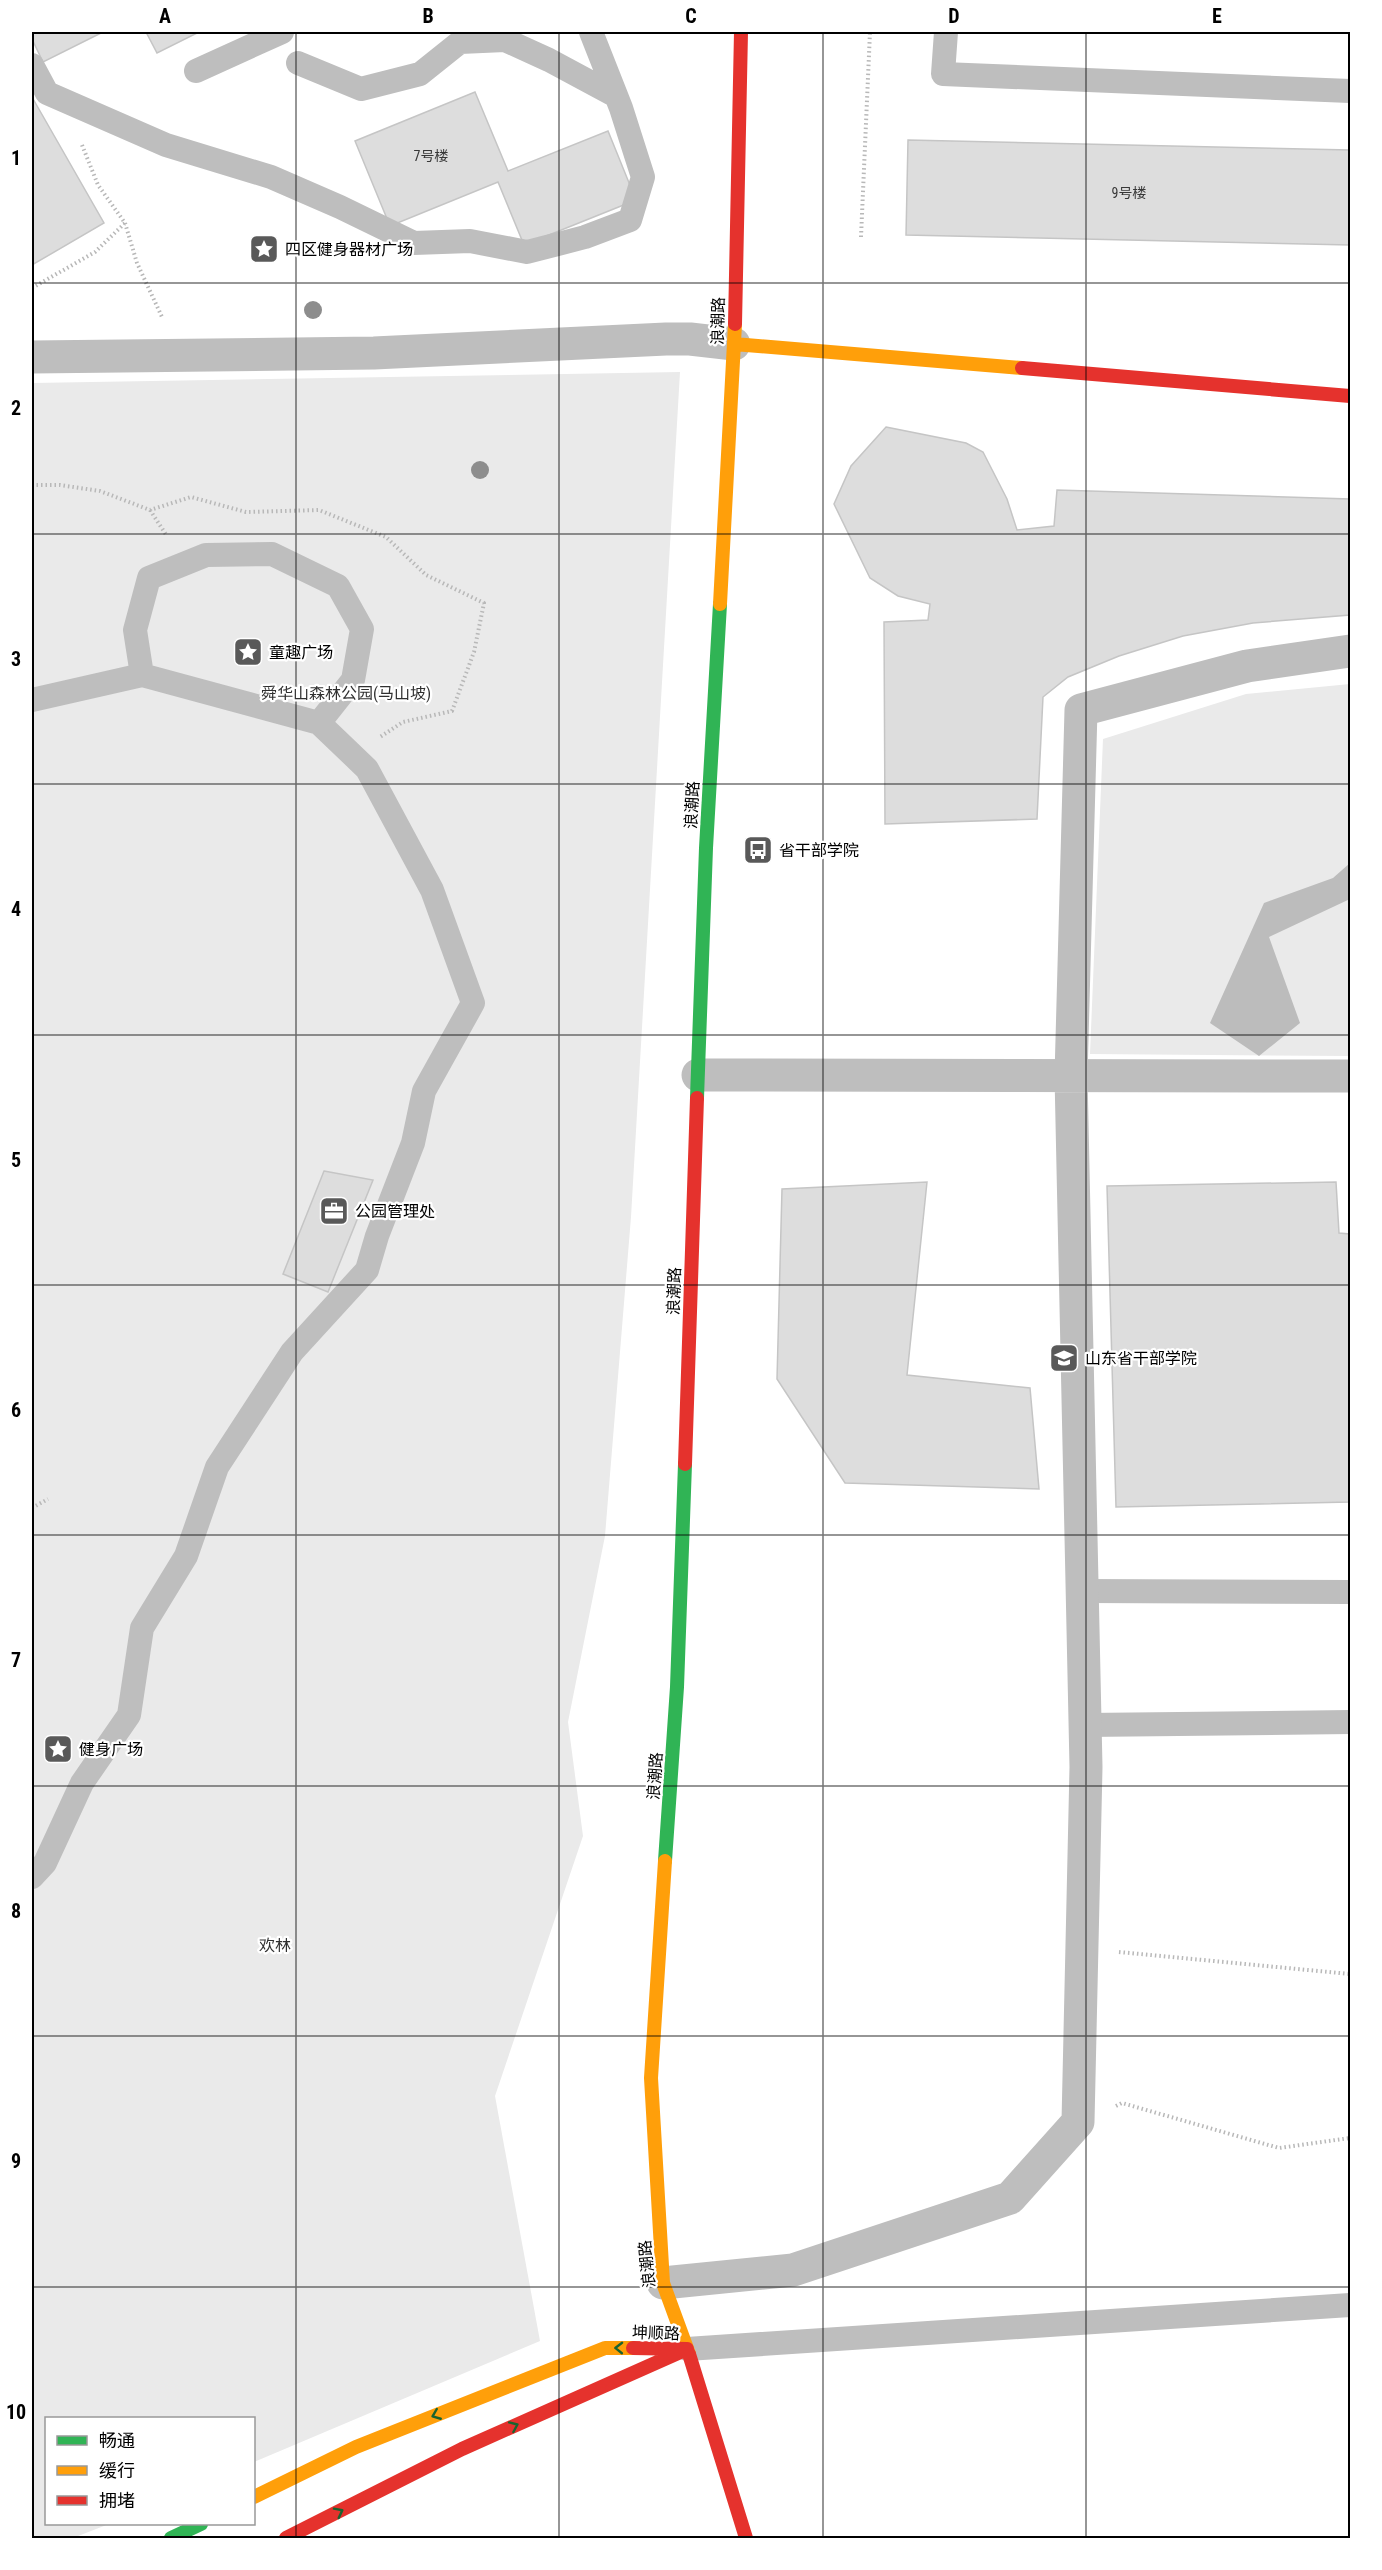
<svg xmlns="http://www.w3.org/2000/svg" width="1382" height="2570" font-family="'Roboto Condensed','Noto Sans SC',sans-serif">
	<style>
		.green { fill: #eaeaea }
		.water { fill: #bcbcbc }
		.building { fill: #ddd; stroke: #c5c5c5; stroke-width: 1.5 }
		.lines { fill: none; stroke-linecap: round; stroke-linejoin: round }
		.path { stroke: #b8b8b8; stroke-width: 4; stroke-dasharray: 1.5 3; stroke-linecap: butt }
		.lane { stroke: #bebebe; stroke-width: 24 }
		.street { stroke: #bebebe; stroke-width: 33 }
		.fast { stroke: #30b455; stroke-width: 14 }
		.slow { stroke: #ff9f0a; stroke-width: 14 }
		.jam { stroke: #e5322d; stroke-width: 14 }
		.tree { fill: #8d8d8d }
		.oneway { stroke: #1a632f }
		.grid { fill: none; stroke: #000; stroke-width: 1.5; stroke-opacity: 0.55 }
		.labels { text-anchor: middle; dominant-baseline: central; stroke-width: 4.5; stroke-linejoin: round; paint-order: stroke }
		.number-label { font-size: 14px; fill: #373737 }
		.poi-label { font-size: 16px; fill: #000; stroke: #fff; text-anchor: start }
		.street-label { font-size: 16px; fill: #000; stroke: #fff }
		.park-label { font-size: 16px; fill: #303030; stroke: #fff }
		.neatline { fill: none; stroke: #000; stroke-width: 2 }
		.grid-label { font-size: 20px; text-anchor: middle; font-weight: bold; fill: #000 }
	</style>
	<rect width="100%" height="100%" fill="#fff"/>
	<path class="green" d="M680,372l-49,845 -26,319 -37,186 15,114 -88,260 45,245 -286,121v-44h-208v106h63l-36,14h-41v-2155z
		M1350,684v372l-260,-2 13,-315 143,-45z"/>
	<path class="water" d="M1350,863v36l-81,38 31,86 -41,33 -49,-33 54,-120 69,-25z"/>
	<path class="building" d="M32,32h71l-60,30 -11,-23z
		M146,32h53l-42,21z
		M475,92l33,79 100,-40 28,69 -112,45 -26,-63 -108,44 -35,-85z
		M32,97l72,126 -72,42z
		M908,140l442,10v95l-444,-10z
		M886,427l80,16 17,9 24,47 10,31 37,-4 3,-36 293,9v116l-97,8 -70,13 -64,20 -51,21 -25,20 -6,122 -152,5 -1,-202 44,-2 2,-16 -32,-8 -28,-18 -36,-74 17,-38z
		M324,1171l49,9 -45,112 -45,-18z
		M927,1182l-20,193 123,13 9,101 -194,-6 -68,-104 5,-190z
		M1336,1182l3,51 11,1v268l-234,5 -9,-321z"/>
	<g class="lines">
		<path class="path" d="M125,223l12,40 25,54
			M861,237l9,-205
			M32,288l63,-36 30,-29 -27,-38 -16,-40
			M32,485h28l40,6 50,19 41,-13 55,15 73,-2 67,27 40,38 58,28 -10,49 -22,59 -49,11 -23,15
			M150,510l17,26
			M32,1508l16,-9
			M1119,1952l231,22
			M1116,2106l6,-3 157,45 71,-10"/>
		<path class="lane" d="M946,32l-3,42 407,17
			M298,63l63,26 59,-15 40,-32 45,-2 44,20 67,36
			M32,65l15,28 119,52 105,32 69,30 74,36 56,-2 57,11 58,-15 45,-17 13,-43 -22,-69 -30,-76
			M196,71l86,-39
			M32,700l110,-25 -7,-45 14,-52 57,-23 66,-1 66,32 24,43 -9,51 -34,43
			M1082,1591l268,1
			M1085,1725l265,-3
			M32,1877l13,-14 37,-80 47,-68 13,-87 44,-72 31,-89 75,-115 75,-82 10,-34 36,-93 11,-52 49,-88 -41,-113 -65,-121 -48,-46 -177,-48
			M687,2349l663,-44"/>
		<path class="street" d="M32,357l342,-4 292,-14h24l44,5
			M698,1075l652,1
			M663,2283l130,-13 217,-72 68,-76 8,-355 -15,-691 10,-366 166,-44 103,-15"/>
		<path class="fast" d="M697,1098l9,-250 14,-244
			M665,1861l12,-174 8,-223
			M171,2538l30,-14"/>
		<path class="slow" d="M734,344l288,24
			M720,604l15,-280
			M665,1861l-14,217 12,205 26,71
			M254,2497l102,-50 249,-99h28"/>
		<path class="jam" d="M735,324l6,-292
			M1022,368l328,28
			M685,1464l12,-366
			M689,2354l57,184
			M286,2538l176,-89 225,-100 -54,-1"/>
	</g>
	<g class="tree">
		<circle cx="313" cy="310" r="9"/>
		<circle cx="480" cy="470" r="9"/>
	</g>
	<defs><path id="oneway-chevron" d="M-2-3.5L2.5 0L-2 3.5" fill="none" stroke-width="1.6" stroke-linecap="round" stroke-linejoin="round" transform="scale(1.5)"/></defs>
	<g class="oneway">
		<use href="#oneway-chevron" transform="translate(619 2348) rotate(-179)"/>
		<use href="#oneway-chevron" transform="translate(436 2415) rotate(158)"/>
		<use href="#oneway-chevron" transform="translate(514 2426) rotate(-24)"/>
		<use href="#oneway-chevron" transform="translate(339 2512) rotate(-27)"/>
	</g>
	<path class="grid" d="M296,32v2506M559,32v2506M823,32v2506M1086,32v2506M32,283h1318M32,534h1318M32,784h1318M32,1035h1318M32,1285h1318M32,1535h1318M32,1786h1318M32,2036h1318M32,2287h1318"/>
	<defs>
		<g id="sight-square" transform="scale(1.5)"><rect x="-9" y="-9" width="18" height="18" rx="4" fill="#595959" stroke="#fff"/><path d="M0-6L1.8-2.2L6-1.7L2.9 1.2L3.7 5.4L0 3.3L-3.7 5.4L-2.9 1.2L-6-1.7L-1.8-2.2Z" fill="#fff"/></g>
		<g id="bus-square" transform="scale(1.5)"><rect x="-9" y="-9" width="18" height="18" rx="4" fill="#595959" stroke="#fff"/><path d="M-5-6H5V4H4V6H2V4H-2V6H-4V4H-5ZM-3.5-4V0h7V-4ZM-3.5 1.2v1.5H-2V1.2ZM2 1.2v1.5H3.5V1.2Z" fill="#fff"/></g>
		<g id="office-square" transform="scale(1.5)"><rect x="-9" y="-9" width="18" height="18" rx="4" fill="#595959" stroke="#fff"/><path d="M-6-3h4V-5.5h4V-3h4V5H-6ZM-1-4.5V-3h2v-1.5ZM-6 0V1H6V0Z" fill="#fff"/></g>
		<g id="university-square" transform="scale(1.5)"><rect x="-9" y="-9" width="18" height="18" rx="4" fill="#595959" stroke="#fff"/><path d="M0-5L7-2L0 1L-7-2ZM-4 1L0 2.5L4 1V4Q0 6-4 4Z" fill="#fff"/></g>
	</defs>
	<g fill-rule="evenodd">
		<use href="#sight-square" x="264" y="249"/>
		<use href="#sight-square" x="248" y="652"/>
		<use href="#bus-square" x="758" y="850"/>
		<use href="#office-square" x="334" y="1211"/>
		<use href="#university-square" x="1064" y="1358"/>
		<use href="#sight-square" x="58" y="1749"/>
	</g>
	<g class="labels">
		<g class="number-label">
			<text x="431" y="156">7号楼</text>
			<text x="1129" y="193">9号楼</text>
		</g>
		<g class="poi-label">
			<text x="285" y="249">四区健身器材广场</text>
			<text x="269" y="652">童趣广场</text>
			<text x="779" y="850">省干部学院</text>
			<text x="355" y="1211">公园管理处</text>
			<text x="1085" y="1358">山东省干部学院</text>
			<text x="79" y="1749">健身广场</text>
		</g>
		<g class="street-label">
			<text transform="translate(718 321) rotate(-89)">浪潮路</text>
			<text transform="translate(692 805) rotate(-87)">浪潮路</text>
			<text transform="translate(674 1291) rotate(-88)">浪潮路</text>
			<text transform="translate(655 1776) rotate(-86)">浪潮路</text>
			<text transform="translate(647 2264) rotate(-96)">浪潮路</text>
			<text transform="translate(656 2333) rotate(2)">坤顺路</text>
		</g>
		<g class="park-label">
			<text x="346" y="693">舜华山森林公园(马山坡)</text>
			<text x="275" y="1945">欢林</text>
		</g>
	</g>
	<rect width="1382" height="2570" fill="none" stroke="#ffffff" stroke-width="66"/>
	<rect x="45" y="2417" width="210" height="108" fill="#ffffff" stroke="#999999" stroke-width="1.5"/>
	<rect x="57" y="2436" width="30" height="9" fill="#30b455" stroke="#999999" stroke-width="1.5"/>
	<text x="99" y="2447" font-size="18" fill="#000000">畅通</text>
	<rect x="57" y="2466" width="30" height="9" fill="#ff9f0a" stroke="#999999" stroke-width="1.5"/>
	<text x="99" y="2477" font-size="18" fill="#000000">缓行</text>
	<rect x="57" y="2496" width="30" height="9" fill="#e5322d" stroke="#999999" stroke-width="1.5"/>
	<text x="99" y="2507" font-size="18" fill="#000000">拥堵</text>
	<rect x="33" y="33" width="1316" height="2504" class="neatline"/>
	<g class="grid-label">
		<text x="165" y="23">A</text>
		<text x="428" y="23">B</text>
		<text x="691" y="23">C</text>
		<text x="954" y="23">D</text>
		<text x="1217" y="23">E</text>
		<text x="16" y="165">1</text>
		<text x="16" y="415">2</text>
		<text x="16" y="666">3</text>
		<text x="16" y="916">4</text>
		<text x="16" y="1167">5</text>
		<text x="16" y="1417">6</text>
		<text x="16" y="1667">7</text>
		<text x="16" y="1918">8</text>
		<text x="16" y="2168">9</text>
		<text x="16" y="2419">10</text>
	</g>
</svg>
